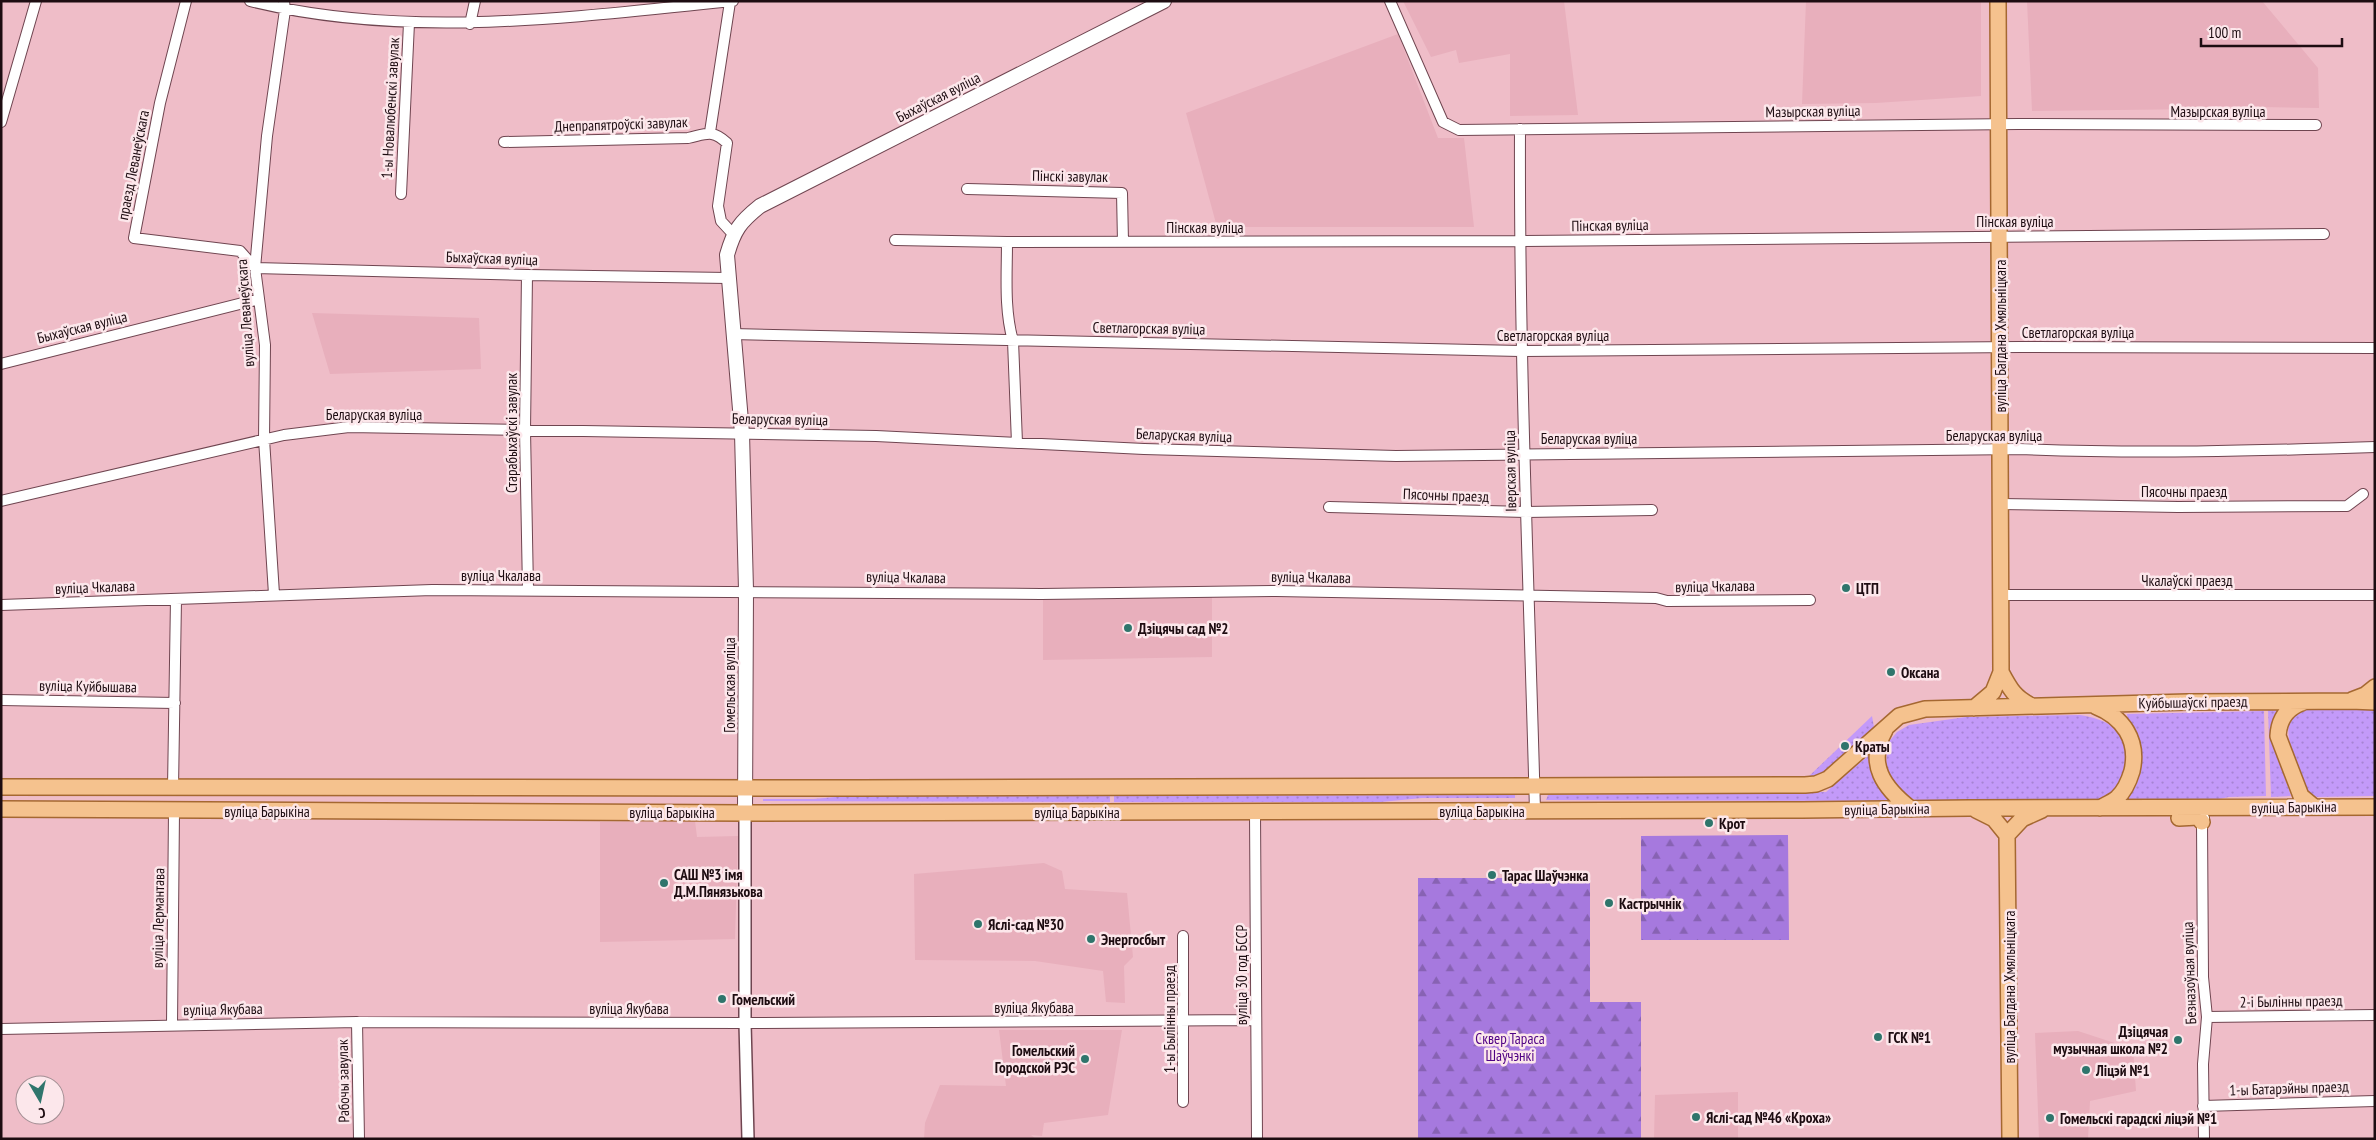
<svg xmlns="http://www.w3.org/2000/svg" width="2376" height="1140" font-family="'PT Sans Narrow',sans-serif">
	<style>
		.built { fill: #e8afbc }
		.grass { fill: url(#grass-dots) }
		.forest { fill: url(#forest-firs) }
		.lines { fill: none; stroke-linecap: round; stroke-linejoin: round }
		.minor-casing { stroke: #6f4550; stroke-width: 12 }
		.tertiary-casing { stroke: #6f4550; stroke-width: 14 }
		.secondary-casing { stroke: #6f4550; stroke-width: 16 }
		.primary-casing { stroke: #a56831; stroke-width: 18 }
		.minor { stroke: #fff; stroke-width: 10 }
		.tertiary { stroke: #fff; stroke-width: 11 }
		.secondary { stroke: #fff; stroke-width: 14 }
		.primary { stroke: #f5c28e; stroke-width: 15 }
		.poi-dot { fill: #2f756c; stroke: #fce7eb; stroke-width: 2 }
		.labels { text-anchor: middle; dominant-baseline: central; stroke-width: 5; stroke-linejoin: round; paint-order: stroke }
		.street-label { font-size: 15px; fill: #1d0c11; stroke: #fce7eb }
		.poi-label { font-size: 15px; font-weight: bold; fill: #1d0c11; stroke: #fce7eb; text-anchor: start }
		.park-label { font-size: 15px; fill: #4f0284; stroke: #fce7eb }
	</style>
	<defs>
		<pattern id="grass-dots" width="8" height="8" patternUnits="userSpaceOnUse" patternTransform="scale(1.25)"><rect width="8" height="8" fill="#c39af9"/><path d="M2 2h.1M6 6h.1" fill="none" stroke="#a784d4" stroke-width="1.8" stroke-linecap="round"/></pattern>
		<pattern id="forest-firs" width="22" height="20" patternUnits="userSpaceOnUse" patternTransform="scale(1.25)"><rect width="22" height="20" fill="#a679de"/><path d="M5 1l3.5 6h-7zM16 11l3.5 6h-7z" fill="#8762b3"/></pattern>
	</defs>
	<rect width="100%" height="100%" fill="#efbdc8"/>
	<path class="built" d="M1403,1h161l14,114 -68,1v-62l-51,9 -3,-13 -25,7z
		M1806,1h175v95l-105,7 -74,1z
		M2027,1h235l56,67 1,40 -108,-2 -9,3 -170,2z
		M1398,34l40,104h26l10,89h-257l-31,-114z
		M312,313l167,5 2,51 -151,5z
		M1212,597v60l-169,3v-61z
		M695,821l2,16 41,-1 -3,103 -135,3v-120z
		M1044,863l18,8 3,18 62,4 6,64 -9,9 1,37 -19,-1 -3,-31 -68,-10 -120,-1 -1,-86z
		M999,1030h123l-14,85 -64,8 -2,13 -11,-1 5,4h-112l1,-16 15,-38 66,1z
		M2078,1031l55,18 3,42 -46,10 -2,38h-49l-4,-106z
		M1738,1092v47h-84l1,-44z"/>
	<path class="grass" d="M2311,709l64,1v86l-58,1 -7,-3c-6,-9 -9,-19 -12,-29 -9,-22 -21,-49 13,-56z
		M2268,710l10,1 -6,13v17l19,55 -20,1z
		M2264,711l2,85 -37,1 -15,3h-88c18,-19 20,-47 10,-70 -3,-6 -9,-10 -9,-16z
		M2080,715c12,2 24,5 33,12 19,16 16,53 -4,67 -7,5 -14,6 -22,8l-171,-2 -13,-5 -11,-12 -6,-13 1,-26 10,-12 12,-7 57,-8z
		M1872,716l2,11c-20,19 -39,46 -67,51z
		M1870,754l4,27 16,20 -344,-1 2,-5 278,-3z
		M1515,795v3h-93l-41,4h-267v-6z
		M846,796h264v6l-347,-1v-2h51z"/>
	<path class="forest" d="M1788,835l1,105h-148v-104z
		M1418,878h172v124h51v136h-223z"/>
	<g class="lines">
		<g class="minor-casing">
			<path id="minor" d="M186,1l-26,102 -26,135 106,13 15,17 272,7 201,3
				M250,1c157,39 324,16 483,0
				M1390,1l53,121 16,8 559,-6 298,1
				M470,24l5,-23
				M1,122l35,-121
				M1520,129c-1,228 9,455 15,682
				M710,132l20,-130
				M504,142l184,-4c19,-4 24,-9 39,5l-9,63 3,15 12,13
				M967,189l155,4 1,49
				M401,194l8,-171
				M895,240l112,2 512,-1 805,-7
				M1007,242c0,33 -3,67 6,99l4,102
				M527,275l-2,155 3,160
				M732,334l788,17 499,-4 356,1
				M1,364l258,-65
				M1,501l283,-66 65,-8 527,9 268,13 252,7 623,-7c119,5 237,2 356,-2
				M2000,504l178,3 169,-1 16,-12
				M1329,507l197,5 126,-2
				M274,594l-10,-155 1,-94 -10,-77 12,-132 18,-126 -1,-9
				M2001,595h373
				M1,605l431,-15 609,4 235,-3 380,7 11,3 143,-1
				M1,700l174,3
				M173,788l3,-189
				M1255,812l2,327
				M2204,818l-2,4 1,155 4,40 -4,47 1,75
				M2207,1017l168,-2
				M357,1022l2,117
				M172,1025l2,-214
				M1,1029l356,-7 388,1 511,-3
				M1183,1102v-166
				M2203,1106l172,-5"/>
		</g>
		<g class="tertiary-casing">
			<path id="tertiary" d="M745,813v210l3,116"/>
		</g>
		<g class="secondary-casing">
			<path id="secondary" d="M745,813l1,-223 -4,-157 -15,-178c7,-25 13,-33 33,-49l404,-205"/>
		</g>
		<g class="primary-casing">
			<path id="primary" d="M2001,672c9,17 14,26 31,34
				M2352,700l13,-5 10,-8
				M2304,702c-16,5 -25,16 -26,34l23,60 12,10
				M2095,706c28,11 44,34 37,65 -3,10 -7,20 -15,27 -5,4 -12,7 -17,10
				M1974,708l19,-16 8,-20 -3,-671
				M1885,730c-19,34 -1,58 26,79
				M1,787l860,1 944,-3 11,-1 12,-5 71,-63 26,-7 263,-7 163,-1 24,1
				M1,809l744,4 1057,-3 167,-2 406,-1
				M1976,810l18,9 13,16
				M2179,818l19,-1 4,5
				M2007,835l3,304
				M2007,835l15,-16 20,-9"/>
		</g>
		<use href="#minor" class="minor"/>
		<use href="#tertiary" class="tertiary"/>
		<use href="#secondary" class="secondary"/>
		<use href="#primary" class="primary"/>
	</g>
	<g class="poi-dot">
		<circle cx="1846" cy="588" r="5"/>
		<circle cx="1128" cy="628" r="5"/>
		<circle cx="1891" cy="672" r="5"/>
		<circle cx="1845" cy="746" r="5"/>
		<circle cx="1709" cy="823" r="5"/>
		<circle cx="1492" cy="875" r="5"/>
		<circle cx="664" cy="883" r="5"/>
		<circle cx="1609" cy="903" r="5"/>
		<circle cx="978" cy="924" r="5"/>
		<circle cx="1091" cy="939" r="5"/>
		<circle cx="722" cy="999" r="5"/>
		<circle cx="1878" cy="1037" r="5"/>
		<circle cx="2178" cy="1040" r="5"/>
		<circle cx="1085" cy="1059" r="5"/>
		<circle cx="2086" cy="1070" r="5"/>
		<circle cx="1696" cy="1117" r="5"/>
		<circle cx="2050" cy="1118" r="5"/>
	</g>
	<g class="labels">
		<g class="street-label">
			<text transform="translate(938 97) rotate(-27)">Быхаўская вуліца</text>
			<text transform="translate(390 108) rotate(-87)">1-ы Новалюбенскі завулак</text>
			<text transform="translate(1813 111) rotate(-1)">Мазырская вуліца</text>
			<text x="2218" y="111">Мазырская вуліца</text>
			<text transform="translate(621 124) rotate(-2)">Днепрапятроўскі завулак</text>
			<text transform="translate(133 165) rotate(-79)">праезд Леванеўскага</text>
			<text transform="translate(1070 176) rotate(1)">Пінскі завулак</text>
			<text x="2015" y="221">Пінская вуліца</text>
			<text transform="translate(1610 225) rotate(-1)">Пінская вуліца</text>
			<text x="1205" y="227">Пінская вуліца</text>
			<text transform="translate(492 258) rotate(2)">Быхаўская вуліца</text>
			<text transform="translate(245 313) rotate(-94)">вуліца Леванеўскага</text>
			<text transform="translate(82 327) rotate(-14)">Быхаўская вуліца</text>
			<text transform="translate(1149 328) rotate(1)">Светлагорская вуліца</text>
			<text x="2078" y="332">Светлагорская вуліца</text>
			<text x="1553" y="335">Светлагорская вуліца</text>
			<text transform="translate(2000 336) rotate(-90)">вуліца Багдана Хмяльніцкага</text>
			<text x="374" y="414">Беларуская вуліца</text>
			<text transform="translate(780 419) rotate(1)">Беларуская вуліца</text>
			<text transform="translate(511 433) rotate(-90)">Старабыхаўскі завулак</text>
			<text transform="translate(1184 435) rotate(2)">Беларуская вуліца</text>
			<text x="1994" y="435">Беларуская вуліца</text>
			<text x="1589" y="438">Беларуская вуліца</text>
			<text transform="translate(1510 471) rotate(-91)">Іверская вуліца</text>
			<text x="2184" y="491">Пясочны праезд</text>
			<text transform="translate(1446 495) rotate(2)">Пясочны праезд</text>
			<text x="501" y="575">вуліца Чкалава</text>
			<text transform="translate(906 577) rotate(1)">вуліца Чкалава</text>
			<text transform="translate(1311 577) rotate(1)">вуліца Чкалава</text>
			<text x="2187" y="580">Чкалаўскі праезд</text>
			<text transform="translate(1715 586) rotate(-1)">вуліца Чкалава</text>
			<text transform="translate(95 587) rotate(-2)">вуліца Чкалава</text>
			<text transform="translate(729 685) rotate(-90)">Гомельская вуліца</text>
			<text transform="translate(88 686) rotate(1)">вуліца Куйбышава</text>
			<text transform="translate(2193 702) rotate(-1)">Куйбышаўскі праезд</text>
			<text transform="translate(2294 807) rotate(-1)">вуліца Барыкіна</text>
			<text transform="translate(1887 809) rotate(-1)">вуліца Барыкіна</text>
			<text x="267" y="811">вуліца Барыкіна</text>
			<text x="1482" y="811">вуліца Барыкіна</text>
			<text x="672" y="812">вуліца Барыкіна</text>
			<text x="1077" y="812">вуліца Барыкіна</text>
			<text transform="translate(158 918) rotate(-89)">вуліца Лермантава</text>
			<text transform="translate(2189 973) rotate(-92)">Безназоўная вуліца</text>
			<text transform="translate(1241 975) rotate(-90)">вуліца 30 год БССР</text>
			<text transform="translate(2009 987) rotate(-90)">вуліца Багдана Хмяльніцкага</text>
			<text transform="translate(2291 1001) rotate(-1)">2-і Былінны праезд</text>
			<text x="1034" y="1007">вуліца Якубава</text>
			<text x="629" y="1008">вуліца Якубава</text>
			<text transform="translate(223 1009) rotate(-1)">вуліца Якубава</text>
			<text transform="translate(1169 1019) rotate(-90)">1-ы Былінны праезд</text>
			<text transform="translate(343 1081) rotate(-91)">Рабочы завулак</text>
			<text transform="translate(2289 1088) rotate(-2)">1-ы Батарэйны праезд</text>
		</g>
		<g class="poi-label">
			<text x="1856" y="588">ЦТП</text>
			<text x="1138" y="628">Дзіцячы сад №2</text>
			<text x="1901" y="672">Оксана</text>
			<text x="1855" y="746">Краты</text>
			<text x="1719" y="823">Крот</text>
			<text x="674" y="874">САШ №3 імя<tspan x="674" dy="17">Д.М.Пянязькова</tspan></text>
			<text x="1502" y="875">Тарас Шаўчэнка</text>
			<text x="1619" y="903">Кастрычнік</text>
			<text x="988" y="924">Яслі-сад №30</text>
			<text x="1101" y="939">Энергосбыт</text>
			<text x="732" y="999">Гомельский</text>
			<text x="2168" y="1031" text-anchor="end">Дзіцячая<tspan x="2168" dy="17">музычная школа №2</tspan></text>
			<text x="1888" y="1037">ГСК №1</text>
			<text x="1075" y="1050" text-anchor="end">Гомельский<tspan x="1075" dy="17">Городской РЭС</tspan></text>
			<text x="2096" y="1070">Ліцэй №1</text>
			<text x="1706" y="1117">Яслі-сад №46 «Кроха»</text>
			<text x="2060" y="1118">Гомельскі гарадскі ліцэй №1</text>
		</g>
		<g class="park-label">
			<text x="1510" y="1038">Сквер Тараса<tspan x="1510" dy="17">Шаўчэнкі</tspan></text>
		</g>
	</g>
	<rect width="2376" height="1140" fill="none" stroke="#1d0c11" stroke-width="5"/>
	<g transform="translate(40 1100) rotate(171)"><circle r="24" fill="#fce7eb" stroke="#a38f94"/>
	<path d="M0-4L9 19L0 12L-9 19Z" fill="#2f756c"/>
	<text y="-8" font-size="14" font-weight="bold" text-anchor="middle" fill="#1d0c11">С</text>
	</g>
	<path d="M2201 38v8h141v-8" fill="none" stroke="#1d0c11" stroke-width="2.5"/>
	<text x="2208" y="38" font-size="15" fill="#1d0c11" stroke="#fce7eb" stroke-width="4" paint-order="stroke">100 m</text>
</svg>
